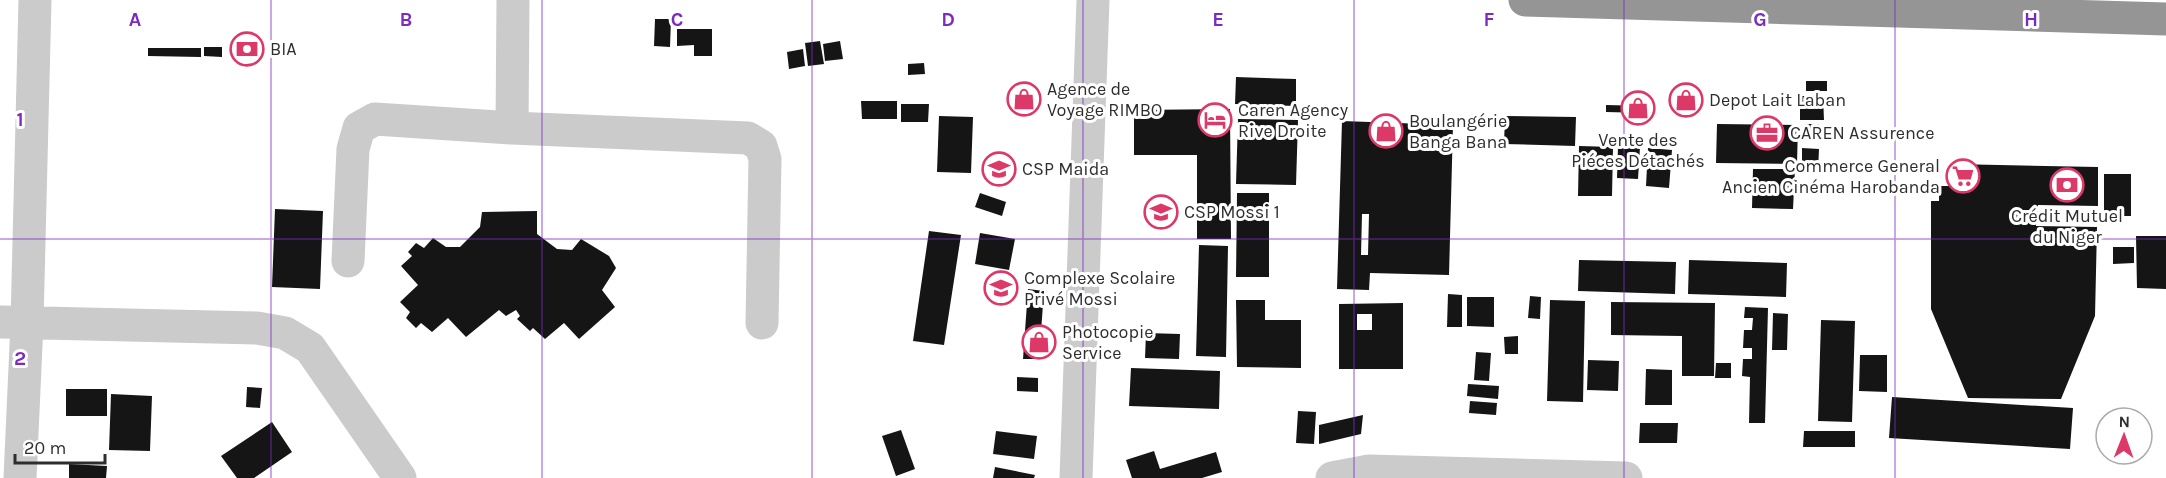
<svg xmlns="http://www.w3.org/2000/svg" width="2166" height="478" font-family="Karla,sans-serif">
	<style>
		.building { fill: #151515; fill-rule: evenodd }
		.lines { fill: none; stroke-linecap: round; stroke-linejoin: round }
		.minor { stroke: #cbcbcb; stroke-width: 33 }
		.highway { stroke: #959595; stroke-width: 33 }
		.grid { fill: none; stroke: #7b2cbf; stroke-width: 1.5; stroke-opacity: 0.55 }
		.labels { text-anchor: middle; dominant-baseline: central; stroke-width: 6; stroke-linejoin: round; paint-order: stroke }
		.poi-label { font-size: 18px; fill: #2e2e2e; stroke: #fff; text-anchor: start }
		.grid-label { font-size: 20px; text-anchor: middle; font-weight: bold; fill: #7b2cbf; stroke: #fff; stroke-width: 6; stroke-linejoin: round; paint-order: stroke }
	</style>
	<rect width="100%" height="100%" fill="#fff"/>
	<path class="building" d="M655,19h16l-1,28 -16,-1z
		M677,29h35v27h-18v-11l-17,1z
		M237,40l23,1 -1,16 -23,-1z
		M820,41l4,23 -16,2 -3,-23z
		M840,41l3,18 -18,2 -2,-17z
		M204,47h18v10l-18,-1z
		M148,48h53v9l-53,-1z
		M803,49l2,17 -16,3 -2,-17z
		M924,63l1,11 -17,1v-11z
		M1236,77l60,2v27l-61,-2z
		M1806,81h21v10h-21z
		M1800,96h23l1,24h-24z
		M1675,99h22v9h-22z
		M861,101h36v18h-35z
		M901,104h28l-1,18h-27z
		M1606,105l40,1v7l-40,-1z
		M1230,109l1,130h-34v-84h-63v-45z
		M939,116l34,1 -2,56 -34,-1z
		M1505,116l71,1 -1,29 -71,-2z
		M1238,119l60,1 -2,65 -60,-1z
		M1342,121l111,4 -4,150 -79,-2 -1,17 -32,-1zM1362,214h7l-1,41h-7z
		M1717,124l81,1 -1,39 -81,-1z
		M1805,124h14v12l-14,-1z
		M1579,146l34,1 -1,49h-34z
		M1618,146l22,1 -2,32 -21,-1z
		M1648,148l24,2 -3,38 -23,-2z
		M1802,148l17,1 -1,22 -16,-1z
		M1953,164l145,3v39l-60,-1 -2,21 61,1 -2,89 -34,83 -93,-1 -37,-89v-108h8v-15h14z
		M1753,169h42l-2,40 -41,-1z
		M2104,174h27v42h-27z
		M980,193l26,9 -4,14 -27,-9z
		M1237,193h32v84h-33z
		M275,209l48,2 -3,78 -48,-2z
		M537,211v23l20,15 15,1 9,-11 28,17 7,12 -14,22 13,17 -36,32 -15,-16 -19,16 -12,-11 -3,3 -13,-12 3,-3 -4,-6 -10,6 -7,-6 -33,27 -18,-19 -16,14 -11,-9 -5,5 -10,-10 4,-6 -10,-10 18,-17 -17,-19 11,-10 -4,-4 8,-9 8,5 9,-10 13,9h14l20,-20 2,-15z
		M929,231l32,4 -17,110 -31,-4z
		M980,233l35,6 -6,31 -34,-6z
		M2136,236h30v53l-29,-1z
		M1199,245l29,1 -2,111 -30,-1z
		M2113,247h21v16l-21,1z
		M1579,260l97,2 -1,32 -97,-3z
		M1689,260l98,3 -1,34 -98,-3z
		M1028,289l16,2 -5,68h-16z
		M1448,294l14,1v32h-15z
		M1530,296l11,1 -1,22 -12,-1z
		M1467,297h27v30l-27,-1z
		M1236,300h29v20h36v48l-64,-1z
		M1550,300l35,1 -2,101 -36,-1z
		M1611,302l104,1 -1,73h-32v-40l-71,-1z
		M1403,303v66h-64v-65zM1357,314h15v16h-15z
		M1745,307l23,1 -3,115h-16l1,-46 -8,-1 1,-17h9v-11h-9l1,-18h8l1,-12h-9z
		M1773,313l15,1 -1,36h-15z
		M1821,320l34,1 -3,101 -34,-1z
		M1146,333l34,1 -1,25 -34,-1z
		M1518,336v18h-13l-1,-17z
		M1476,352l15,1 -2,28 -15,-1z
		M1860,355h27v37l-28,-1z
		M1588,360l31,1 -1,30 -31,-1z
		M1716,363h15v15h-16z
		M1131,368l89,3 -1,38 -90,-3z
		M1646,369l26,1v35h-27z
		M1017,377l21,1v14l-21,-1z
		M1468,384l31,2 -1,13 -31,-3z
		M247,387l15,1 -2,20 -14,-1z
		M66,389h41v27h-41z
		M111,394l41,2 -2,55 -41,-1z
		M1892,397l181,11 -3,41 -181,-11z
		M1470,401l27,2 -1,12 -27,-2z
		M1298,411l18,1 -2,32 -18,-1z
		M1363,415l-2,19 -42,10v-19z
		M272,422l20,30 -38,26h-17l-16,-22z
		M1640,423h38l-1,20h-38z
		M901,430l14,39 -19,7 -14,-40z
		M996,431l41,5 -3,23 -41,-5z
		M1804,431h51v16h-52z
		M1154,451l6,18 56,-17 6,20 -20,6h-70l-6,-18z
		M69,464l38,2 -1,12h-37z
		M995,467l40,8 -1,3h-41z"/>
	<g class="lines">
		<path class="minor" d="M512,128l236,10 13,8 4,13 -3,164
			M348,261l5,-112 6,-21 16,-9 137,9 1,-128
			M0,322l257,6 28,5 25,15 90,130
			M20,478l7,-155 8,-323
			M1076,478l17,-478
			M1332,478l37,-7 257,7"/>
		<path class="highway" d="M1525,0l641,19"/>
	</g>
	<path class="grid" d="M271,0v478M542,0v478M812,0v478M1083,0v478M1354,0v478M1624,0v478M1895,0v478M0,239h2166"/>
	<defs>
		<g id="bank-ring" transform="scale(1.725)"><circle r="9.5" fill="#fff" stroke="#dc3968" stroke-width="1.5"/><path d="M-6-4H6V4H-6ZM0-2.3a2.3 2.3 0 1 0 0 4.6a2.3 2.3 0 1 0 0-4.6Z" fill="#dc3968"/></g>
		<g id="shop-ring" transform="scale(1.725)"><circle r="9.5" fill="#fff" stroke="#dc3968" stroke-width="1.5"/><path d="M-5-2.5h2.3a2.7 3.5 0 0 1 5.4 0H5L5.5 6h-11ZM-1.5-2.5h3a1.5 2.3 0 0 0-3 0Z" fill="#dc3968"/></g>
		<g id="hotel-ring" transform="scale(1.725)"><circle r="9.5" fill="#fff" stroke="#dc3968" stroke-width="1.5"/><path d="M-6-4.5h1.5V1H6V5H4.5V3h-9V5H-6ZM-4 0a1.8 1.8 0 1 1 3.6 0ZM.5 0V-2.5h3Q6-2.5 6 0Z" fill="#dc3968"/></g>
		<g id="office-ring" transform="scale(1.725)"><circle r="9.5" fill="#fff" stroke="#dc3968" stroke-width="1.5"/><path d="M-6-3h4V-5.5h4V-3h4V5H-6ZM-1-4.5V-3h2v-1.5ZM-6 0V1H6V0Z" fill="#dc3968"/></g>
		<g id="school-ring" transform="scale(1.725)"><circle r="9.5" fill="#fff" stroke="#dc3968" stroke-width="1.5"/><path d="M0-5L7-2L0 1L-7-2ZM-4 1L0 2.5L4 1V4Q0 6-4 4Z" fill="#dc3968"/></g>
		<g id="supermarket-ring" transform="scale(1.725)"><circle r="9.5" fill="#fff" stroke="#dc3968" stroke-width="1.5"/><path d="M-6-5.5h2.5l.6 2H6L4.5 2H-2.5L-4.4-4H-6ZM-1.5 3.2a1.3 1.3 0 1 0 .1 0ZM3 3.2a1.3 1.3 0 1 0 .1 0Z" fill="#dc3968"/></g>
	</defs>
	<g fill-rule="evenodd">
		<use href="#bank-ring" x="247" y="49"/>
		<use href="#shop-ring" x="1024" y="99"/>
		<use href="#shop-ring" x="1686" y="100"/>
		<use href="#shop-ring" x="1638" y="108"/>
		<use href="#hotel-ring" x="1215" y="120"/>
		<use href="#shop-ring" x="1386" y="131"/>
		<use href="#office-ring" x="1767" y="133"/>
		<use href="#school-ring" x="999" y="169"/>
		<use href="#supermarket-ring" x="1963" y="176"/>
		<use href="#bank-ring" x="2067" y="185"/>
		<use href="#school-ring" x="1161" y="212"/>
		<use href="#school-ring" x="1001" y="288"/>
		<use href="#shop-ring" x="1039" y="342"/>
	</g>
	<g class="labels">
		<g class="poi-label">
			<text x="270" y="49">BIA</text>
			<text x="1047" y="89">Agence de<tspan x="1047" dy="21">Voyage RIMBO</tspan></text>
			<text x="1709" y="100">Depot Lait Laban</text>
			<text x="1238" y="110">Caren Agency<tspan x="1238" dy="21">Rive Droite</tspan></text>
			<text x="1409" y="121">Boulangérie<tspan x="1409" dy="21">Banga Bana</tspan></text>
			<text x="1790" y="133">CAREN Assurence</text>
			<text x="1638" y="140" text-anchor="middle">Vente des<tspan x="1638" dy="21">Piéces Détachés</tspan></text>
			<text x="1940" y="166" text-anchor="end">Commerce General<tspan x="1940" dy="21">Ancien Cinéma Harobanda</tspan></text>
			<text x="1022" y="169">CSP Maida</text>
			<text x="1184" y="212">CSP Mossi 1</text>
			<text x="2067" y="216" text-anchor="middle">Crédit Mutuel<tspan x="2067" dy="21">du Niger</tspan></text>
			<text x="1024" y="278">Complexe Scolaire<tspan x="1024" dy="21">Privé Mossi</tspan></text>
			<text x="1062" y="332">Photocopie<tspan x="1062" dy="21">Service</tspan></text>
		</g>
	</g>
	<g class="grid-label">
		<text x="135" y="26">A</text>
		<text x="406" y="26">B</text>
		<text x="677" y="26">C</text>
		<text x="948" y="26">D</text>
		<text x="1218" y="26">E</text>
		<text x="1489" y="26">F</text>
		<text x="1760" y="26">G</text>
		<text x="2031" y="26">H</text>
		<text x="20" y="126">1</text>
		<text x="20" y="365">2</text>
	</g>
	<g transform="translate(2124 436) rotate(1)"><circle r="28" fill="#ffffff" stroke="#ababab" stroke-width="1.5"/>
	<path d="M0-4.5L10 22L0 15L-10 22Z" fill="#dc3968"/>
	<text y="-9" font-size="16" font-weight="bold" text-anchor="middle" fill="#2e2e2e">N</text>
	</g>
	<path d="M15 454v9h90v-9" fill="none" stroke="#2e2e2e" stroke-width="3"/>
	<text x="24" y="454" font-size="18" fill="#2e2e2e" stroke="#ffffff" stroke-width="4.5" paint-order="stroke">20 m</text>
</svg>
